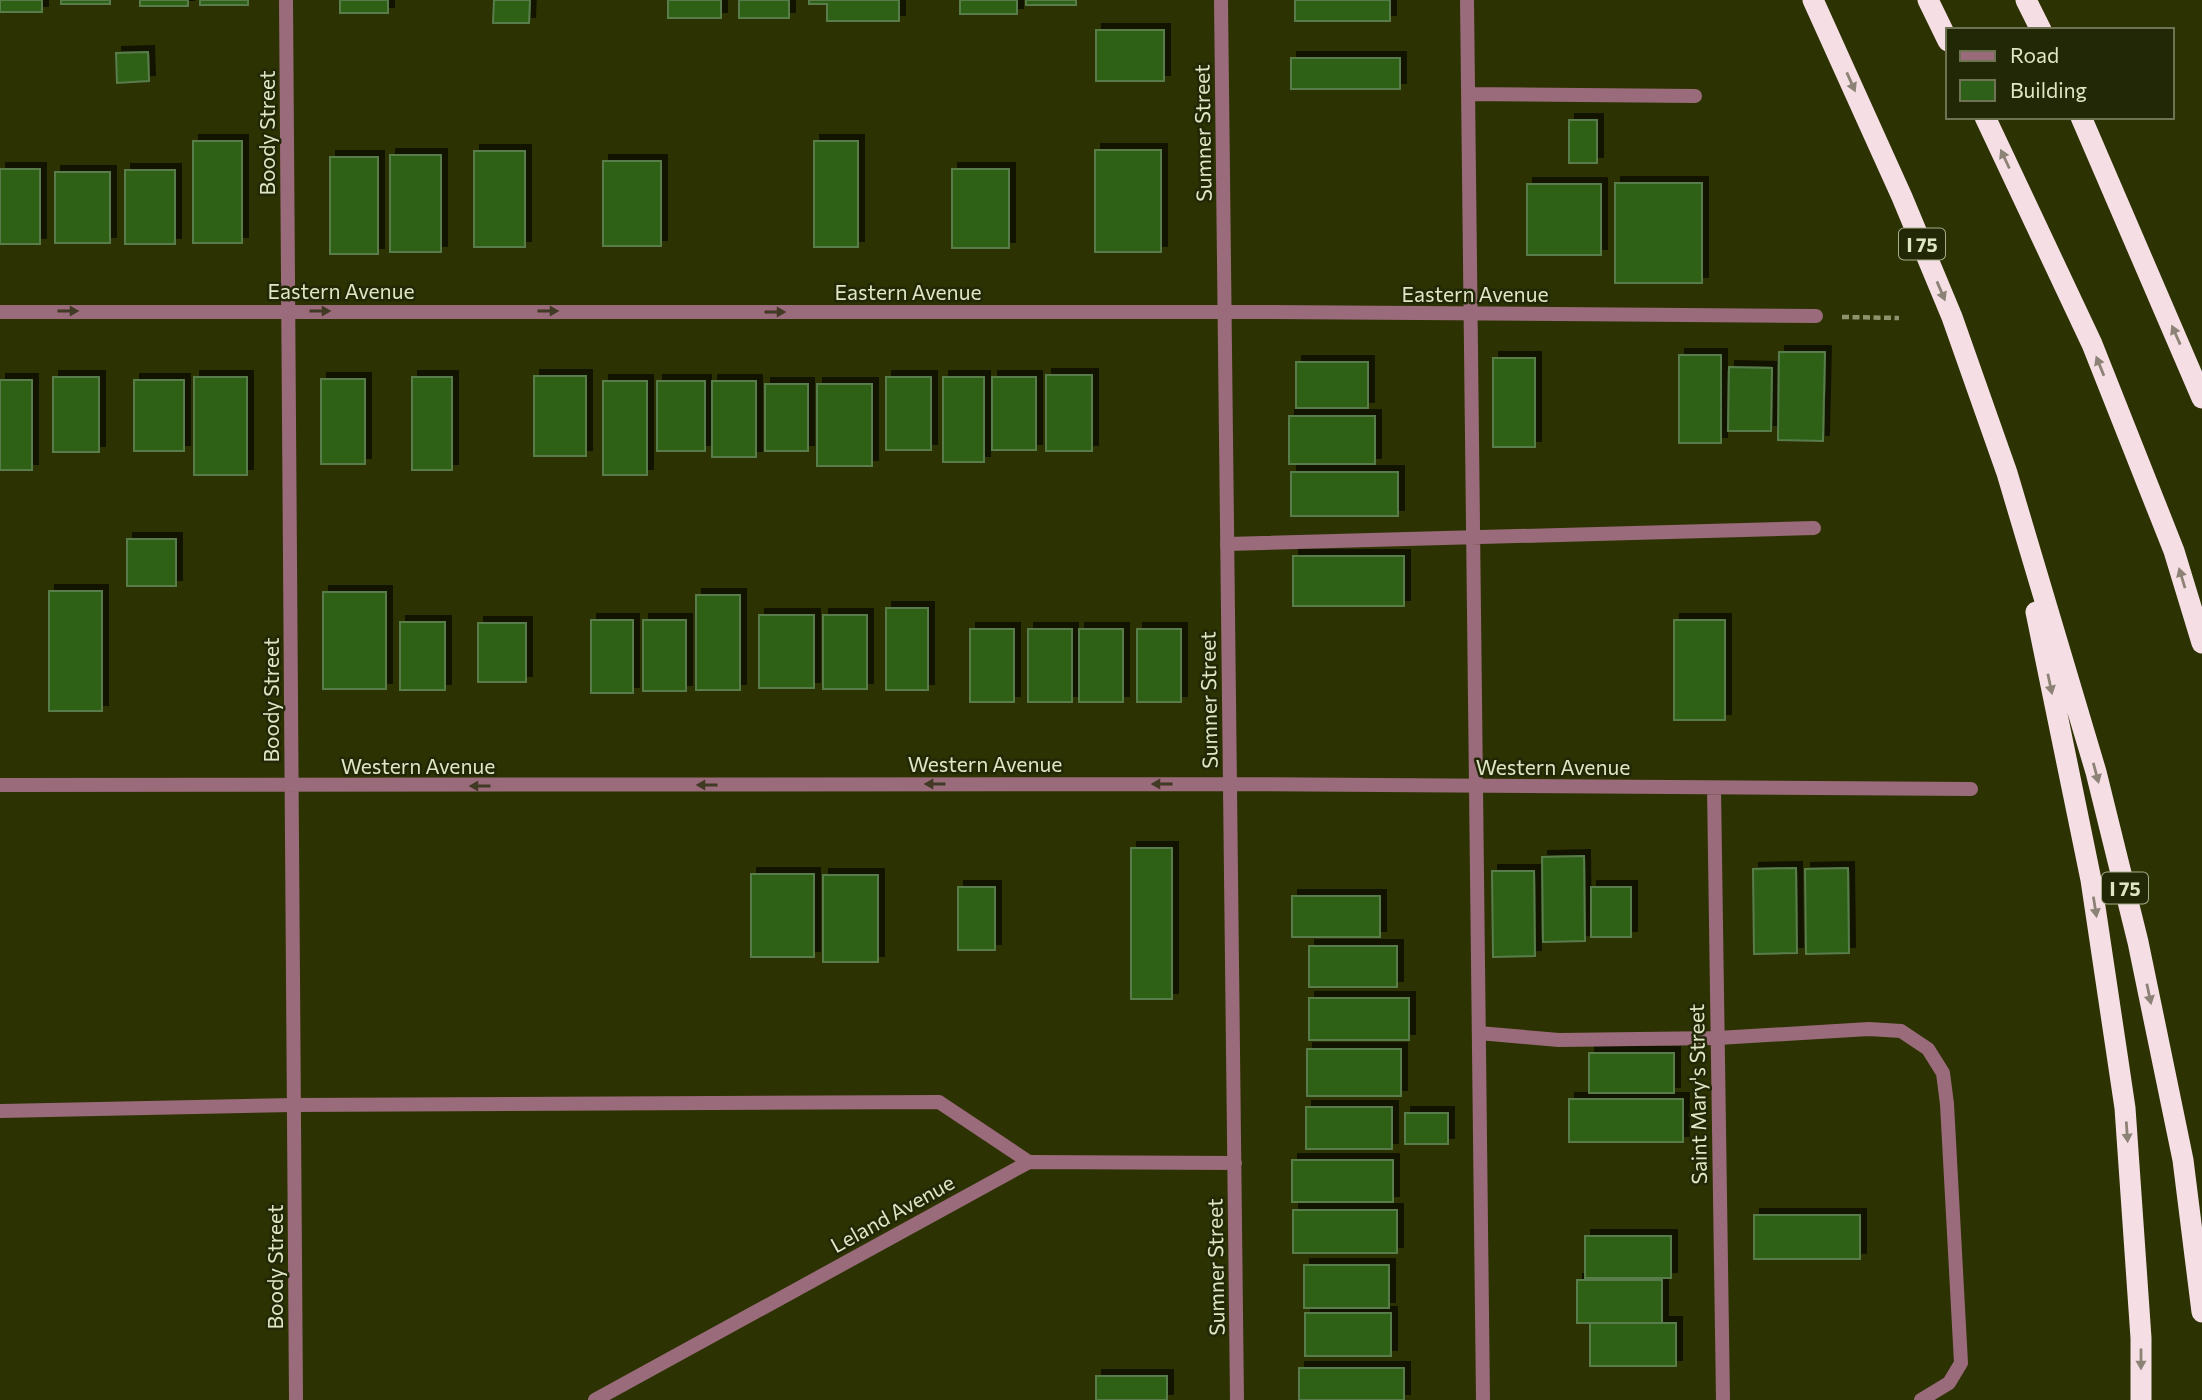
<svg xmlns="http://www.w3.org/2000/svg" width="2202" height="1400" font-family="Commissioner,sans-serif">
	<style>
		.building { fill: #2f6019; stroke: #587d4b; stroke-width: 2; filter: url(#shadow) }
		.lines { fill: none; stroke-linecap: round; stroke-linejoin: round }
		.path { stroke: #8d946c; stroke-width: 4.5; stroke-dasharray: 7 3.5; stroke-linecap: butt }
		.service { stroke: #9a6b7a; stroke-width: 14 }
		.minor { stroke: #9a6b7a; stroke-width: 14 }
		.motorway { stroke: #f6dee5; stroke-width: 21 }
		.oneway { fill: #8c8376 }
		.oneway2 { fill: #403923 }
		.labels { text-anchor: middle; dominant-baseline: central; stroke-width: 5; stroke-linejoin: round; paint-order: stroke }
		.shield { fill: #222806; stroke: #a6ad8c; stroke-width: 2 }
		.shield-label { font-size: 19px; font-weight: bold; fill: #dfe6c6 }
		.street-label { font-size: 21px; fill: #dfe6c6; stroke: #222806 }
	</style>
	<defs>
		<filter id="shadow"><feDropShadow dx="6" dy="-6" stdDeviation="0" flood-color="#0009"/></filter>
	</defs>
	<rect width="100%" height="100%" fill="#2c3201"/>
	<path class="building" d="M0,0h42v12h-42z
		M61,0h49v4h-49z
		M140,0h48v6h-48z
		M200,0h48v5h-48z
		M340,0h48v13h-48z
		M494,0h36l-1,23h-36z
		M668,0h53v18h-53z
		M739,0h50v18h-50z
		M809,0h90v21h-72v-17h-18z
		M960,0h57v14h-57z
		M1026,0h50v5h-50z
		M1295,0h95v21h-95z
		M1096,30h68v51h-68z
		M148,52l1,29 -32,2 -1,-30z
		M1291,58h109v31h-109z
		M1569,120h28v43h-28z
		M193,141h49v102h-49z
		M814,141h44v106h-44z
		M1095,150h66v102h-66z
		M474,151h51v96h-51z
		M390,155h51v97h-51z
		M330,157h48v97h-48z
		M603,161h58v85h-58z
		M0,169h40v75h-40z
		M952,169h57v79h-57z
		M125,170h50v74h-50z
		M55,172h55v71h-55z
		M1615,183h87v100h-87z
		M1527,184h74v71h-74z
		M1779,352h46l-2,89 -45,-1z
		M1679,355h42v88h-42z
		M1493,358h42v89h-42z
		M1296,362h72v46h-72z
		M1729,367l43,1 -1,63h-43z
		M1046,375h46v76h-46z
		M534,376h52v80h-52z
		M53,377h46v75h-46z
		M194,377h53v98h-53z
		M412,377h40v93h-40z
		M886,377h45v73h-45z
		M943,377h41v85h-41z
		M992,377h44v73h-44z
		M321,379h44v85h-44z
		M0,380h32v90h-32z
		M134,380h50v71h-50z
		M603,381h44v94h-44z
		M657,381h48v70h-48z
		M712,381h44v76h-44z
		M765,384h43v67h-43z
		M817,384h55v82h-55z
		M1289,416h86v48h-86z
		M1291,472h107v44h-107z
		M127,539h49v47h-49z
		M1293,556h111v50h-111z
		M49,591h53v120h-53z
		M323,592h63v97h-63z
		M696,595h44v95h-44z
		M886,608h42v82h-42z
		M759,615h55v73h-55z
		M823,615h44v74h-44z
		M591,620h42v73h-42z
		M643,620h43v71h-43z
		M1674,620h51v100h-51z
		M400,622h45v68h-45z
		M478,623h48v59h-48z
		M970,629h44v73h-44z
		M1028,629h44v73h-44z
		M1079,629h44v73h-44z
		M1137,629h44v73h-44z
		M1131,848h41v151h-41z
		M1584,856l1,85 -42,1 -1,-85z
		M1796,868l1,85 -43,1 -1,-85z
		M1848,868l1,85 -43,1 -1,-85z
		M1492,871h42l1,85 -42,1z
		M751,874h63v83h-63z
		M823,875h55v87h-55z
		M958,887h37v63h-37z
		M1591,887h40v50h-40z
		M1292,896h88v41h-88z
		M1309,946h88v41h-88z
		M1309,998h100v42h-100z
		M1307,1049h94v47h-94z
		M1589,1053h85v40h-85z
		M1569,1099h114v43h-114z
		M1306,1107h86v42h-86z
		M1405,1113h43v31h-43z
		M1292,1160h101v42h-101z
		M1293,1210h104v43h-104z
		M1754,1215h106v44h-106z
		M1585,1236h86v42h-86z
		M1304,1265h85v43h-85z
		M1577,1280h85v43h-85z
		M1305,1313h86v43h-86z
		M1590,1323h86v43h-86z
		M1299,1368h105v32h-105z
		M1096,1376h71v24h-71z"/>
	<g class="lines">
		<path class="path" d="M1842,317l57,1"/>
		<path class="service" d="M1467,0l16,1400
			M1468,94l227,2
			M1227,544l587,-16
			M1479,1033l80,7 159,-2 151,-9 32,2 27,18 15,24 4,31 14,259 -12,20 -28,17
			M0,1111l294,-6 645,-3 90,60"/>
		<path class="minor" d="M286,0l10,1400
			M1221,0l16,1400
			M0,312h1272l544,4
			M0,785l1230,-1 741,5
			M1714,788l9,612
			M595,1400l434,-238 206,1"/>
		<path class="motorway" d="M1813,0l89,197 50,120 55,156 89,299 42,170 45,218 19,152
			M1928,0l20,41
			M2026,0l15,30
			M1985,117l107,227 82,207 28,92
			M2081,117l121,281
			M2036,612l55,268 34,228 16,230v62"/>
	</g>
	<defs><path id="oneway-solid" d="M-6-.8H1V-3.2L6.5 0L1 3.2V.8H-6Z" transform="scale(1.75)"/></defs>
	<g class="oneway">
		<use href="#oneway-solid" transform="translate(1851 82) rotate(66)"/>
		<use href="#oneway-solid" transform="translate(2005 159) rotate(-115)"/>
		<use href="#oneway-solid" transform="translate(1941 291) rotate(67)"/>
		<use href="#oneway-solid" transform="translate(2176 335) rotate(-114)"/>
		<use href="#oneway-solid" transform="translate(2100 366) rotate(-112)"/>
		<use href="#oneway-solid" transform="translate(2182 578) rotate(-107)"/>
		<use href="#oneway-solid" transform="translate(2050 684) rotate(78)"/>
		<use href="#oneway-solid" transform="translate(2096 773) rotate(75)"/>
		<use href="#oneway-solid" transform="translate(2095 907) rotate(81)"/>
		<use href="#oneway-solid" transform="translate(2149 994) rotate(78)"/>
		<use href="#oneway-solid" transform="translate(2127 1132) rotate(86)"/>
		<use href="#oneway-solid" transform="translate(2141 1359) rotate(90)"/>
	</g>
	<g class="oneway2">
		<use href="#oneway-solid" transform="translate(68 311)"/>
		<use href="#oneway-solid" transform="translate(320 311)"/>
		<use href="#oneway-solid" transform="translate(548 311)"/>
		<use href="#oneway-solid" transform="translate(775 312)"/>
		<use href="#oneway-solid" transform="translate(935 784) rotate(180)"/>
		<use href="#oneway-solid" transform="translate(1162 784) rotate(180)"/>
		<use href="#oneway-solid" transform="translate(707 785) rotate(180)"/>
		<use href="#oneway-solid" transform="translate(480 786) rotate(180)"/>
	</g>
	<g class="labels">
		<g class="shield">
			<rect x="1899" y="228.5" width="46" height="31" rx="5"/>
			<rect x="2102" y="872.5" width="46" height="31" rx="5"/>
		</g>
		<g class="shield-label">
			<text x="1922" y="244">I 75</text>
			<text x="2125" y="888">I 75</text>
		</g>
		<g class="street-label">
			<text transform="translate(266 133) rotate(-90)">Boody Street</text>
			<text transform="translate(1202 133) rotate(-91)">Sumner Street</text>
			<text x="341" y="290">Eastern Avenue</text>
			<text x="908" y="291">Eastern Avenue</text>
			<text x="1475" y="293">Eastern Avenue</text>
			<text transform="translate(270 700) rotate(-90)">Boody Street</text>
			<text transform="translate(1208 700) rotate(-91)">Sumner Street</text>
			<text x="985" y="763">Western Avenue</text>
			<text x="418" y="765">Western Avenue</text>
			<text x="1553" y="766">Western Avenue</text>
			<text transform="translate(1697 1094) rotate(-91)">Saint Mary's Street</text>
			<text transform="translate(892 1213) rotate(-29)">Leland Avenue</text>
			<text transform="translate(274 1267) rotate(-90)">Boody Street</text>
			<text transform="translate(1215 1267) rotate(-91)">Sumner Street</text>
		</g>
	</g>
	<rect x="1946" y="28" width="228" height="91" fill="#222806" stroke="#6e7453" stroke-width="2"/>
	<rect x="1960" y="51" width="35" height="10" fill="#9a6b7a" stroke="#6e7453" stroke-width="2"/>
	<text x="2010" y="63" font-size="21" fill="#dfe6c6">Road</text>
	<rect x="1960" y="80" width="35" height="21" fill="#2f6019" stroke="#6e7453" stroke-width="2"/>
	<text x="2010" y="98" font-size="21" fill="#dfe6c6">Building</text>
</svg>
